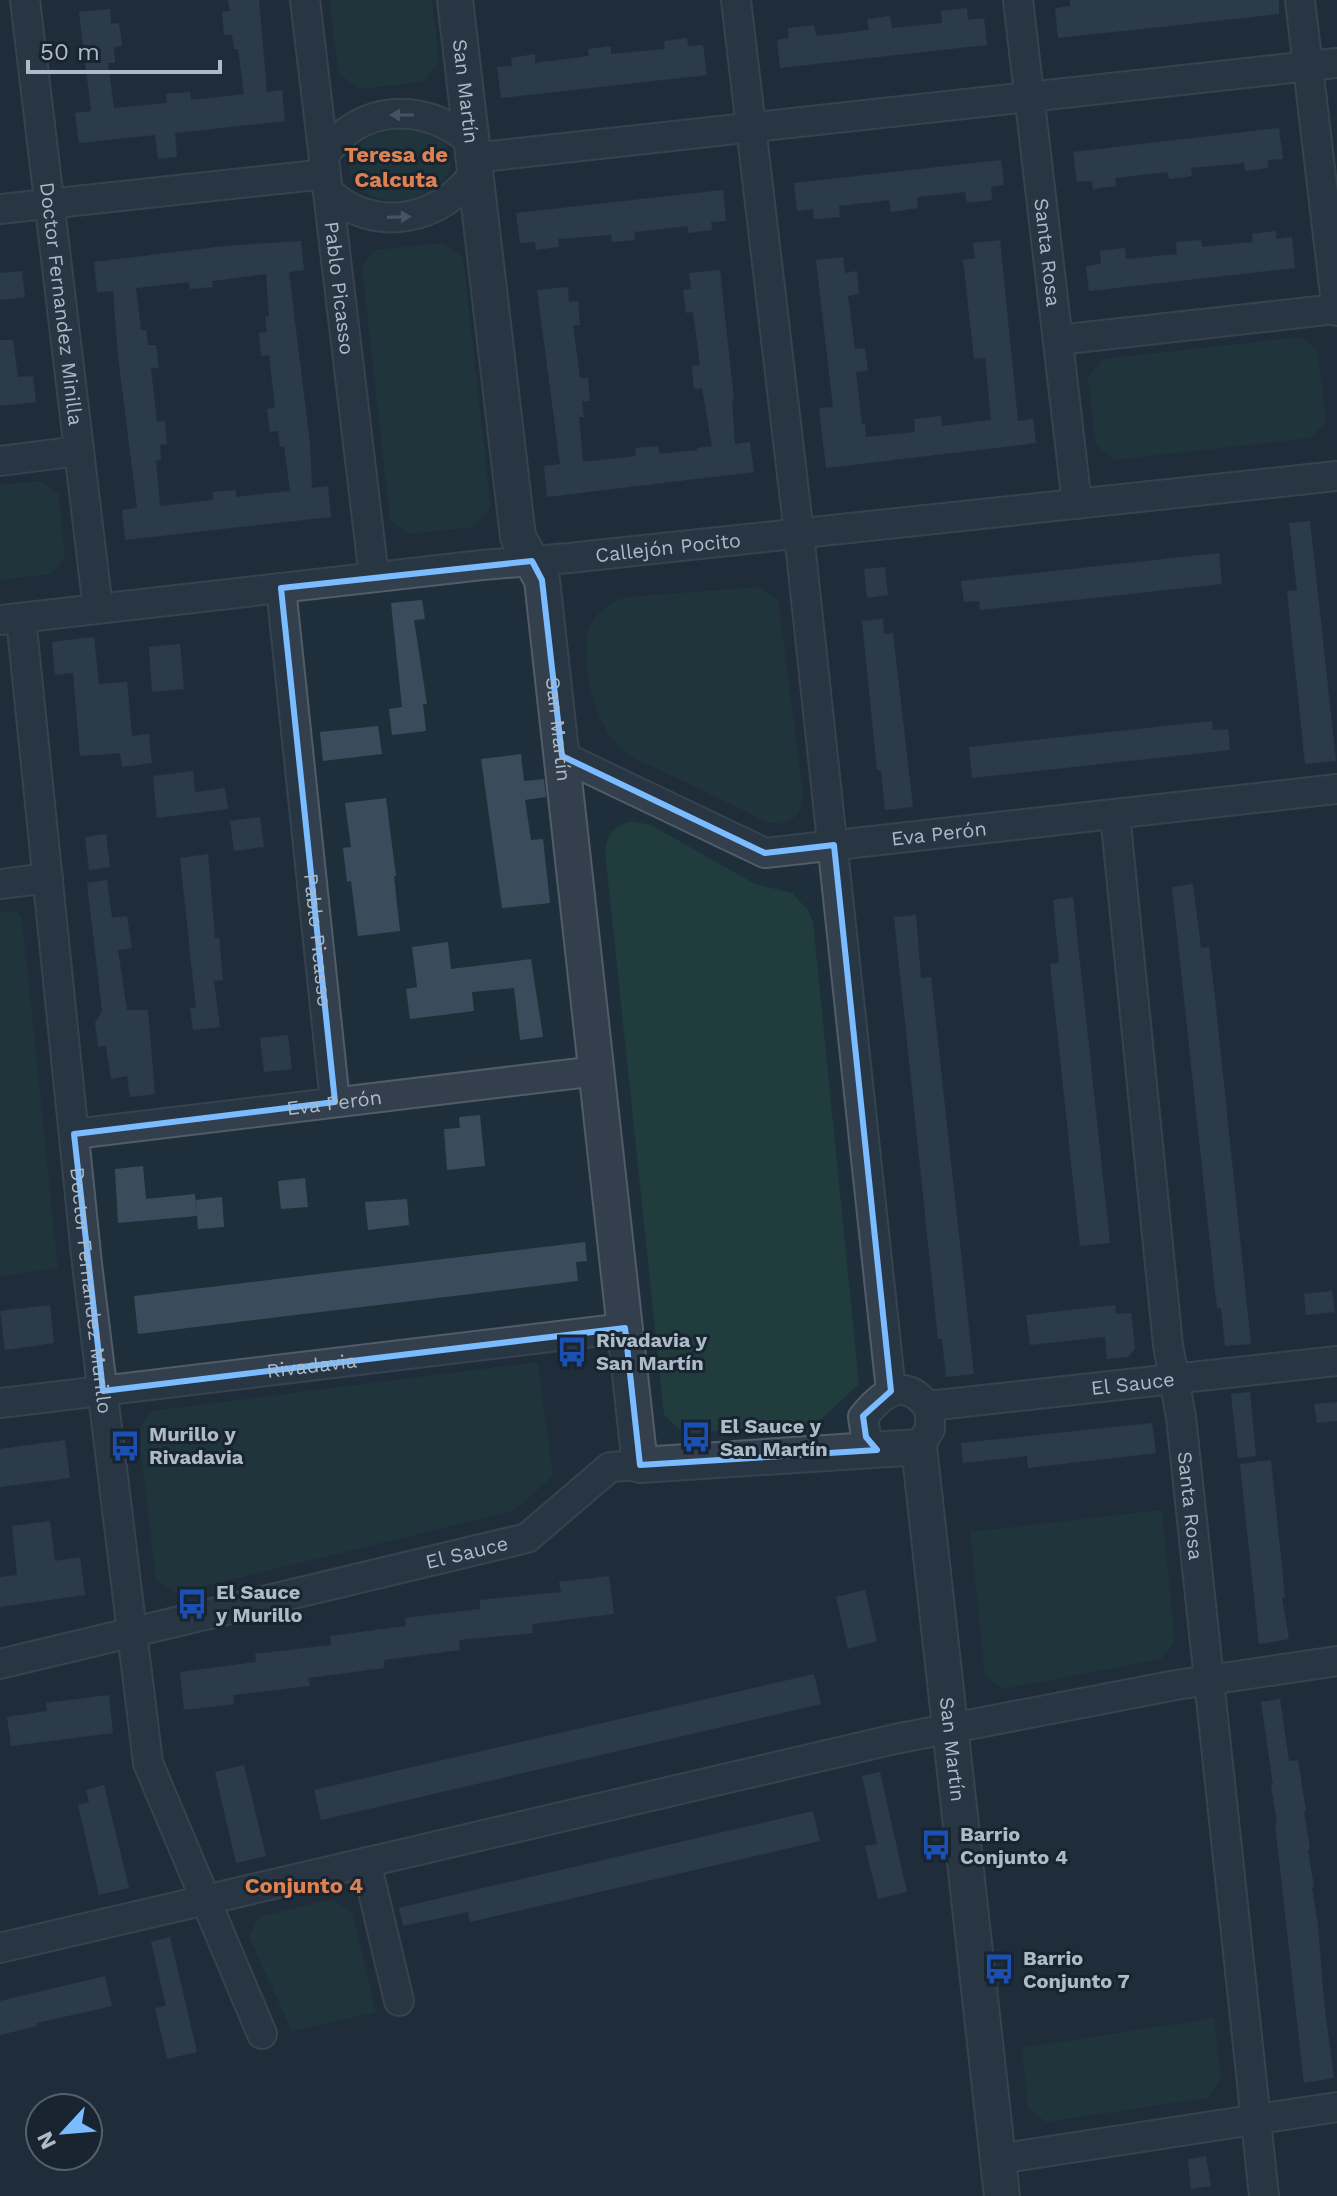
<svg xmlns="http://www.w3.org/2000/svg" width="1337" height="2196" font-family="'Work Sans',sans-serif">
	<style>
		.green { fill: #213c3c }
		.building { fill: #3a4c5b; fill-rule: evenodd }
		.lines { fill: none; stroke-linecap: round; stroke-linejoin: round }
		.minor-casing { stroke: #505d69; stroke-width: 32 }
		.tertiary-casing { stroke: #505d69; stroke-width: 38 }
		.minor { stroke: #333f4c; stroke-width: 28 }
		.tertiary { stroke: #333f4c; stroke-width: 34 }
		.oneway { fill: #768390 }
		.marked { fill: none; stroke: #7bbbff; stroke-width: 6; stroke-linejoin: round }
		.labels { text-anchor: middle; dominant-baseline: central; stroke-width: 6; stroke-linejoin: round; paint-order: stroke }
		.street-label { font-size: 20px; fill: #adbac8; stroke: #182430 }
		.poi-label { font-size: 20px; font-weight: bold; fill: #adbac8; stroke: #182430; text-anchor: start }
		.neighbourhood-label { font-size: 22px; font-weight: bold; fill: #df8151; stroke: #182430 }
	</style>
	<rect width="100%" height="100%" fill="#1f2e3b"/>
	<path class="green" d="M330,0h102l7,62 -17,20 -62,7 -22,-16z
		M395,130c21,-1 57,5 56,33 -1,12 -10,22 -21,28 -68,38 -124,-46 -35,-61z
		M444,243l19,15 28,250 -19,19 -64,7 -18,-14 -28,-253 13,-17z
		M1300,337l18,14 8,71 -15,16 -197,22 -18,-15 -8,-68 15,-18z
		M41,481l18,14 6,62 -14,17 -51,6v-95z
		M759,587l19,13 25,193c1,22 -15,35 -37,29 -33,-18 -70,-34 -104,-51 -13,-6 -28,-11 -38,-20 -28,-24 -39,-72 -38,-107 1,-24 19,-41 41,-47z
		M631,821l20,4 104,59 37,9 16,17 5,12 46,462 -44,41 -131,8 -20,-18 -59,-564c1,-16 10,-26 26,-30z
		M15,911l7,7 36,350 -58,8v-363z
		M538,1362l15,114 -40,35 -337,82 -20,-13 -18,-151 13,-18z
		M1162,1510l13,131 -14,18 -158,30 -18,-13 -15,-144z
		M332,1899l20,13 24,100 -84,19 -43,-94 10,-20z
		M1214,2018l7,61 -14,19 -161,24 -18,-14 -6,-60z"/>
	<path class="building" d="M228,0h31l8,92 15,-2 3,31 -110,12 2,24 -19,2 -3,-24 -76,8 -4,-30 16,-2 -12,-99 31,-3 1,15 8,-1 3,23 -8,1 1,16h-7l6,45 53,-5 -1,-9 24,-2 1,8 53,-6 -6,-45h-4l-2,-15 -8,1 -2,-23 8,-1z
		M1070,0h209v14l-221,24 -3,-30 15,-2z
		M967,8l1,12 16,-2 3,27 -207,23 -3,-28 12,-2 -1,-10 26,-3 2,11 53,-6 -2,-11 23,-3 2,12 50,-5 -1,-12z
		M687,38l1,8 15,-1 4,30 -206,23 -4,-31 15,-1 -1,-8 24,-4v9l54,-7 -1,-7 23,-3v8l54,-5 -1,-8z
		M1279,128l4,31 -15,1v8l-23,3 -1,-8 -53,5 1,8 -23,3 -1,-7 -53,6 1,8 -23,3 -1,-8 -15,1 -4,-30z
		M1001,160l3,25 -13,2 1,13 -25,3 -2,-11 -48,5 1,11 -27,4 -2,-12 -50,6 1,11 -26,2 -1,-10 -16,2 -3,-28z
		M723,190l3,31 -15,1 1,8 -24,3v-7l-54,6 1,8 -23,2 -1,-7 -53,4 1,8 -23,3 -1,-8 -15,1 -4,-30z
		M1276,231v8l16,-2 3,31 -206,23 -3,-25 15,-2 -1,-13 25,-3 1,11 51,-5 -1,-12 25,-2 1,7 51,-5 -1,-8z
		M1000,240l18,181 15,-2 3,24 -210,25 -7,-60 14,-1 -17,-147 27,-3 2,16 12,-2 2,23 -11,2 7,53 10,-1 3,23 -12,1 6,53 3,-1 1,13 49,-5 -1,-13 27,-3 1,10 49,-6 -6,-62 -11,1 -11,-99 12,-2 -2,-15z
		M301,241l3,29 -15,2 21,172 2,44 16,-2 3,31 -206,23 -3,-30 15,-2 -19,-152 -5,-65 -16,1 -3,-30 130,-16zM266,274l3,42 -4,1 2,15 -8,1 2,23 8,-1 6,53 -8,1 3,23 8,-1 2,16 4,-1 6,45 -54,6v-7l-23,2v8l-53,6 -4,-45 5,-1 -1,-15 7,-1 -1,-12 -1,-11 -8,1 -6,-54h8l-3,-23h-8l-2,-15h-5l-5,-42 53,-6 1,7 23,-2 -1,-6z
		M720,270l14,130h-2l3,44 15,-2 4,30 -207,25 -3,-31 16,-2 -23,-174 31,-3 1,15 9,-1 2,24h-7l7,53h8l2,23h-8l2,16h-5l4,45 53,-6 -1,-8 23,-2 1,8 38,-4v-2l15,-2 -10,-58 -8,1 -2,-23 8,-1 -7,-53 -7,1 -3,-23 8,-1 -2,-16z
		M22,271l3,26 -25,3v-27z
		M0,340h13l5,37 15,-1 3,26 -36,4z
		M1310,521l26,240 -31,3 -18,-173 10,-1 -8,-67z
		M1219,553l3,31 -242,26 -1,-9 -15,1 -3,-21z
		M885,567l3,28 -21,3 -3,-29z
		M422,600l3,19 -11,1 13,84h-4l3,27 -34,4 -3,-26 13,-2 -11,-104z
		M883,619l1,15 9,-1 20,174 -28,3 -4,-40h-4l-15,-149z
		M94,637l5,47 28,-2 5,54 17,-2 3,29 -30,4 -2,-14 -40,3 -7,-83 -18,2 -3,-33z
		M180,644l4,45 -32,3 -3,-45z
		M1212,721l1,9 15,-1 2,21 -258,28 -3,-31z
		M378,726l4,28 -59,7 -3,-29z
		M521,754l3,27 20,-2 2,18 -21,3 6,40 12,-1 7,64 -48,5 -21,-149z
		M193,771l2,21 30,-4 3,21 -71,9 -4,-42z
		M386,798l10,78h-2l6,55 -42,5 -7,-55 -4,1 -4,-34 8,-1 -6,-44z
		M260,817l4,30 -30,4 -4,-30z
		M106,834l4,33 -21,3 -4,-33z
		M208,854l7,84h4l4,42 -9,1 6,46 -27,3 -3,-22h6l-16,-150z
		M107,880l5,38 15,-2 5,32 -14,2 9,60h21l7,84 -25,3 -3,-21 -16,3 -5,-33 -8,1 -3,-24 7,-12 -15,-128z
		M1193,884l8,64 8,-1 6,51 36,346 -26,2 -4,-38h-4l-3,-28 -42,-393z
		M1073,897l37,346 -30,3 -30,-282 9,-1 -6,-63z
		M916,915l5,63 10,-1 43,397 -28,3 -4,-38h-4l-44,-422z
		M448,942l3,27 80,-10 12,78 -23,3 -6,-52 -42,4 2,19 -64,8 -4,-30 11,-2 -5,-40z
		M288,1035l4,34 -28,3 -4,-34z
		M480,1115l5,51 -38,4 -3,-41 16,-1 -1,-11z
		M143,1166l3,33 49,-5 2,22 -79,7 -3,-54z
		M305,1178l3,29 -27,2 -3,-28z
		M222,1197l2,30 -26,2 -2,-29z
		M407,1199l2,26 -41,5 -3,-28z
		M585,1242l2,19 -11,1 2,19 -440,53 -4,-38z
		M1332,1291l3,21 -29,3 -2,-21z
		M50,1305l4,38 -49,7 -5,-39z
		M1115,1305l1,9 15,-1 4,36 -7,8 -21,2 -2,-22 -75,8 -4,-30z
		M1250,1392l6,64 -18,2 -7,-64z
		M1337,1402v19l-20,2 -3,-19z
		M1152,1423l4,30 -128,15 -1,-12 -64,7 -2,-20z
		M65,1440l5,38 -70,9v-38z
		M1271,1460l14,137 -3,1 7,41 -30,5 -19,-180z
		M50,1521l5,40 25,-4 5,38 -85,12v-30l17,-2 -5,-49z
		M609,1576l5,38 -82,10 1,9 -74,7 1,10 -76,10v8l-76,10 2,8 -77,9 1,9 -50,6 -4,-38 76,-10 -1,-8 76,-9 -1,-9 76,-10 -1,-8 75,-9v-9l81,-8 -2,-10z
		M865,1590l12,51 -29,8 -12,-52z
		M814,1674l7,30 -500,116 -7,-30z
		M109,1695l4,38 -102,13 -4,-29 40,-6 -1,-8z
		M1280,1699l9,62 9,-1 8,51h-2l6,38 -2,1 6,37 -2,1 6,37 6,77 10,76 -30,5 -29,-259 2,-1 -6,-38h2l-12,-83z
		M244,1765l22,91 -30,7 -21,-91z
		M880,1772l27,120 -29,7 -13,-53 12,-2 -15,-68z
		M104,1785l25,103 -30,7 -21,-90 11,-3 -3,-12z
		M813,1811l7,30 -350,81 -2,-10 -65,14 -4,-18 3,-1z
		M170,1937l27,115 -30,7 -12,-51 11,-2 -15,-64z
		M105,1976l7,30 -75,17v3l-37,9v-34z
		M1206,2156l5,30 -20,3 -3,-30z"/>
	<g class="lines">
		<g class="minor-casing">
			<g id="minor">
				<path id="s1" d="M25,0l73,609"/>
				<path id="s2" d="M305,0l69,577"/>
				<path d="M736,0l63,534 92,857"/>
				<path id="s3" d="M1018,0l59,504"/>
				<path d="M1300,0l37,311"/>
				<path d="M324,156c36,-53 102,-55 148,-13"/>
				<path d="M473,158l864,-95"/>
				<path d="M328,191c44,44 115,30 147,-20"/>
				<path d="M0,209l326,-35"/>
				<path d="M1058,340l279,-31"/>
				<path d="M0,461l79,-10"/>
				<path id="s4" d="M281,588l54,514"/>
				<path id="s5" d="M21,618l66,646 61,499 114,271"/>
				<path id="s6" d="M0,620l482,-55 87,-7 768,-82"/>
				<path id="s7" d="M562,756l203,97 572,-64"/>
				<path id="s8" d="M1115,814l53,531 13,72 83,779"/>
				<path d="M0,884l48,-6"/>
				<path id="s9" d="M74,1134l523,-63"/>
				<path id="s10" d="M0,1403l625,-75"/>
				<path id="s11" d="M928,1406l409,-45"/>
				<path d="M877,1450l-11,-13 -3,-20c21,-26 43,-42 67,-7v19l-11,18"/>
				<path id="s12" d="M0,1664l527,-126 83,-71 30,-2"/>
				<path d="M366,1862l33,139"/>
				<path d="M0,1948l895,-209 281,-54 161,-24"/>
				<path d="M998,2159l339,-52"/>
			</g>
		</g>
		<g class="tertiary-casing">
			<g id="tertiary">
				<path id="s13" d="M455,0l63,537 24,43 98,885 279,-18 83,749"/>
			</g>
		</g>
		<use href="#minor" class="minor"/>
		<use href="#tertiary" class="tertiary"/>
	</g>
	<defs><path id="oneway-solid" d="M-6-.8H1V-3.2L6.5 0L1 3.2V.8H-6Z" transform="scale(2)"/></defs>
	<g class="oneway">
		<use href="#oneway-solid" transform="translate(402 115) rotate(-180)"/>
		<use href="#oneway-solid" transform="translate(399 217) rotate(-2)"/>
	</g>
	<path d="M0 0H1337V2196H0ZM532,561l10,19 20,176 203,97 69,-8 57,546 -28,25 3,21 11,13 -237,15 -15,-137 -522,63 -29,-257 261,-32 -54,-514z" fill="#1f2e3b" fill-opacity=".55" fill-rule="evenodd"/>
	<path class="marked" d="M532,561l10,19 20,176 203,97 69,-8 57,546 -28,25 3,21 11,13 -237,15 -15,-137 -522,63 -29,-257 261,-32 -54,-514z"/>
	<defs>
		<g id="bus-bare" transform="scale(2.4)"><path d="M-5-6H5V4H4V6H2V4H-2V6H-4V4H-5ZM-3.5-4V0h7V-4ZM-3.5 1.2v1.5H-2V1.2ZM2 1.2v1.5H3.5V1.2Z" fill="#1a4fb4" stroke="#182430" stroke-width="2.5" paint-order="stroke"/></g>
	</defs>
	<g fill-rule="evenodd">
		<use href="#bus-bare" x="572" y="1352"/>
		<use href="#bus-bare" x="696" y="1437"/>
		<use href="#bus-bare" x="125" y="1446"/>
		<use href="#bus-bare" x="192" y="1604"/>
		<use href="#bus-bare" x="936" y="1845"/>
		<use href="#bus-bare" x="999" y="1969"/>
	</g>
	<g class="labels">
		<g class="street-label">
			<text stroke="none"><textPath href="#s13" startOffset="92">San Martín</textPath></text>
			<text stroke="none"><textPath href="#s3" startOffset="254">Santa Rosa</textPath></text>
			<text stroke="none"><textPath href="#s2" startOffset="290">Pablo Picasso</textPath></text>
			<text stroke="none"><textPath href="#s1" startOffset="306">Doctor Fernandez Minilla</textPath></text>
			<text stroke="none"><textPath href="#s6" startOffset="672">Callejón Pocito</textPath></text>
			<text stroke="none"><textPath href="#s13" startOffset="740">San Martín</textPath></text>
			<text stroke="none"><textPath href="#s7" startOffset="400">Eva Perón</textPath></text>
			<text stroke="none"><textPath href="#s4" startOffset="354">Pablo Picasso</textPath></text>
			<text stroke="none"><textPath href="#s9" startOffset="262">Eva Perón</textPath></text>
			<text stroke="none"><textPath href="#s5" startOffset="676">Doctor Fernandez Murillo</textPath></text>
			<text stroke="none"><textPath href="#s10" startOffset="314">Rivadavia</textPath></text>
			<text stroke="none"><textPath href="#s11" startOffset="206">El Sauce</textPath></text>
			<text stroke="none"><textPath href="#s8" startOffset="696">Santa Rosa</textPath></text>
			<text stroke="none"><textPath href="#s12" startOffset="480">El Sauce</textPath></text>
			<text stroke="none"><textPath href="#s13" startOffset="2064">San Martín</textPath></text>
		</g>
		<g class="poi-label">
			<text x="596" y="1340">Rivadavia y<tspan x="596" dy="23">San Martín</tspan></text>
			<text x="720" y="1426">El Sauce y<tspan x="720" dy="23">San Martín</tspan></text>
			<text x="149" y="1434">Murillo y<tspan x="149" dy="23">Rivadavia</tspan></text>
			<text x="216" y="1592">El Sauce<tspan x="216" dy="23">y Murillo</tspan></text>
			<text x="960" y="1834">Barrio<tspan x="960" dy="23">Conjunto 4</tspan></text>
			<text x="1023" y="1958">Barrio<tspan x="1023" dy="23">Conjunto 7</tspan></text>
		</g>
		<g class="neighbourhood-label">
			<text x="396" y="154">Teresa de<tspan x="396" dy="25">Calcuta</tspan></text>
			<text x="304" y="1885">Conjunto 4</text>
		</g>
	</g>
	<g transform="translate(64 2132) rotate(244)"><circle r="38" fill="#182430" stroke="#54606d" stroke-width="2"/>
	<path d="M0-6L14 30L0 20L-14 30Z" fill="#7bbbff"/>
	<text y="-12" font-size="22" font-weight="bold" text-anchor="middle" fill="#adbac8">N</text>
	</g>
	<path d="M28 60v12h192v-12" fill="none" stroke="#adbac8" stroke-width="4"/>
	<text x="40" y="60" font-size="24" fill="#adbac8" stroke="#182430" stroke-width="6" paint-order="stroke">50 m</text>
</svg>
